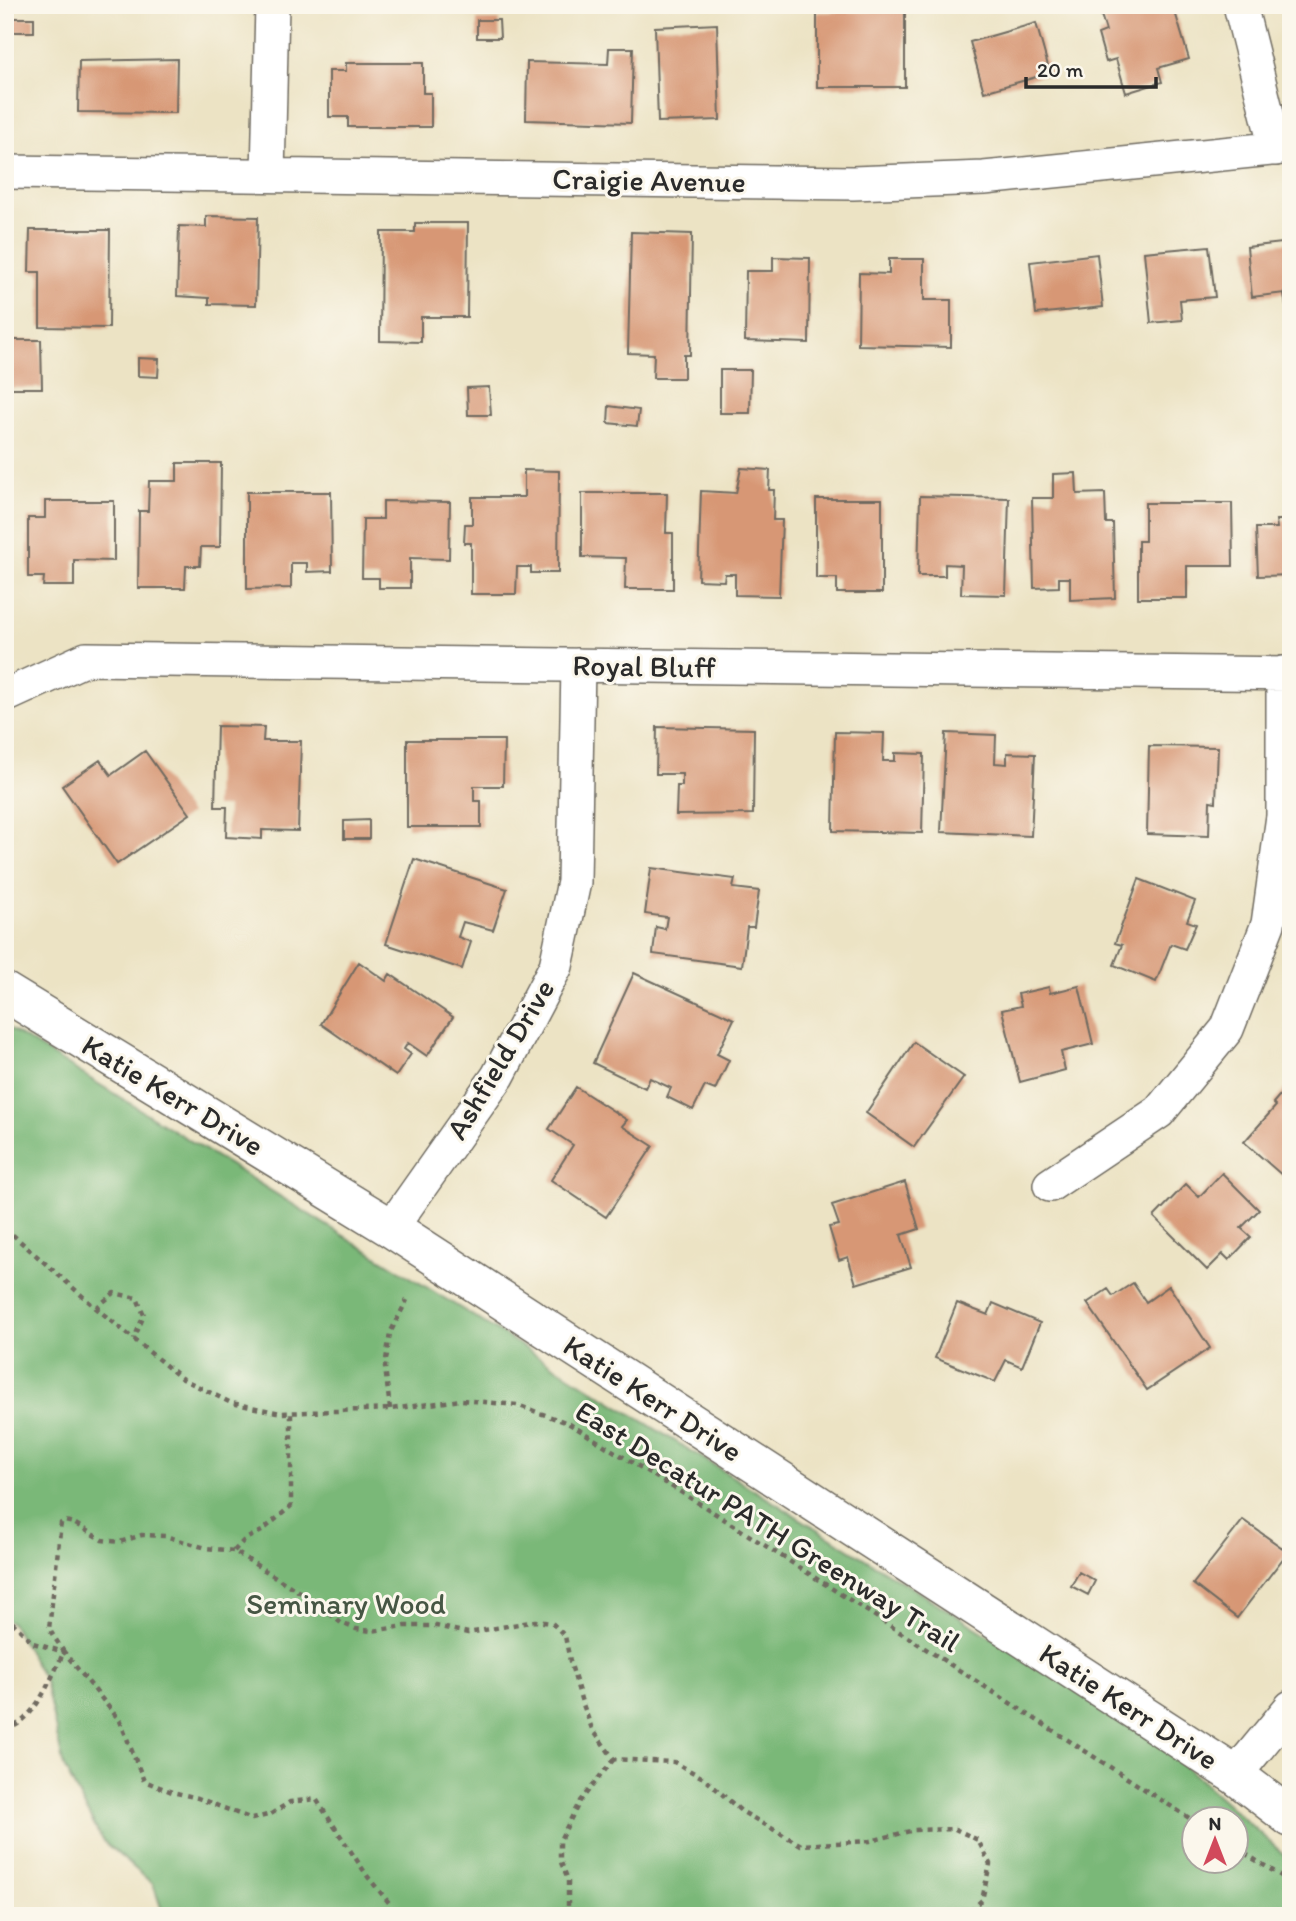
<svg xmlns="http://www.w3.org/2000/svg" width="1296" height="1921" font-family="Itim,sans-serif">
	<style>
		.forest { fill: #7ab878; stroke: #527252; stroke-width: 2; fill-rule: evenodd }
		.building { fill: #d79774 }
		.lines { fill: none; stroke-linecap: round; stroke-linejoin: round }
		.minor-casing { stroke: #6f6b61; stroke-width: 36 }
		.tertiary-casing { stroke: #6f6b61; stroke-width: 41 }
		.path { stroke: #6f6b61; stroke-width: 4.5; stroke-dasharray: 5 5; stroke-linecap: butt }
		.minor { stroke: #fff; stroke-width: 33 }
		.tertiary { stroke: #fff; stroke-width: 38 }
		.labels { text-anchor: middle; dominant-baseline: central; stroke-width: 6; stroke-linejoin: round; paint-order: stroke }
		.street-label { font-size: 30px; fill: #2b2b2b; stroke: #fbf7ec }
		.park-label { font-size: 30px; fill: #465644; stroke: #fbf7ec }
	</style>
	<rect width="100%" height="100%" fill="#fbf7ec"/>
	<filter id="ink" filterUnits="userSpaceOnUse"><feTurbulence type="fractalNoise" baseFrequency=".0143" numOctaves="2"/><feDisplacementMap in="SourceGraphic" scale="14" xChannelSelector="R" yChannelSelector="G"/><feConvolveMatrix kernelMatrix="1 2 1 2 8 2 1 2 1" color-interpolation-filters="sRGB"/></filter>
	<filter id="wash" filterUnits="userSpaceOnUse"><feTurbulence type="fractalNoise" baseFrequency=".00686" numOctaves="4" result="noise"/><feDisplacementMap in="SourceGraphic" scale="28" xChannelSelector="R" yChannelSelector="G"/><feGaussianBlur stdDeviation="1.57" result="paint"/><feColorMatrix in="noise" values="0 0 0 0 0 0 0 0 0 0 0 0 0 0 0 0 0 1.4 0 .05"/><feComposite in="paint" operator="in"/></filter>
	<g filter="url(#wash)">
		<rect width="100%" height="100%" fill="#ece3c4"/>
		<path class="forest" d="M5,1026l1146,710 140,125v55h-1127l-11,-32 -51,-44 -38,-73 -19,-86 -34,-59 -6,-2zM1194,1820h42v42h-42z"/>
		<g id="blocks">
			<path class="building" d="M1098,5h75l16,54 -31,9 4,14 -36,11 -10,-34 -10,3 -8,-28 8,-3z
				M905,11v76h-88v-75z
				M12,18h22v14h-22z
				M477,20h22l1,18h-23z
				M1036,23l14,50 -66,19 -14,-50z
				M717,24l3,96 -62,2 -3,-95z
				M609,48h24l-2,75 -105,-3 1,-58 81,2z
				M177,59l-1,54 -98,-1 1,-51z
				M346,63h77v30h8v34h-83v-10h-19v-46h17z
				M206,216l52,1 -2,88 -47,-1v-6l-32,-2 2,-70 27,1z
				M415,223h53l-1,94h-46v25l-41,-1 1,-109h34z
				M30,230h80l-1,98 -69,-1v-55h-11z
				M631,232l61,2 -2,121h-6v23h-31l1,-24 -26,-1z
				M1291,242v64l-5,1 -2,-14 -32,4 -5,-50z
				M1209,246l6,51 -35,3 2,20 -31,3 -7,-71z
				M1097,254l6,53 -67,7 -6,-52z
				M773,257l37,1 -1,85 -64,-2 1,-70h27z
				M889,259h35v41h27v47l-93,-2 1,-72 30,1z
				M11,340h30l1,48h-31z
				M138,358l21,1 -1,18 -20,-1z
				M720,370h31l-1,43h-30z
				M489,387l2,28h-23l-1,-27z
				M609,406l30,4 -2,16 -29,-3z
				M177,463h44l-1,84h-19l-1,19h-14l-1,22h-47l1,-77h9l1,-30h28z
				M741,468l29,2 -1,20h5l-1,30h9l-3,76 -44,-1v-21h-10l-1,7 -26,-1 3,-89 35,2z
				M524,470l35,1 -1,102h-27v-6h-14l-1,27h-45v-51h-7l1,-19h7v-27h52z
				M1076,473l1,21 28,-1 1,30h7l2,75 -45,2v-22h-11v9l-25,1 -2,-90h21v-24z
				M247,492h84l1,79 -25,1v-9h-16v25l-44,1z
				M582,493h85l-1,40h7v56h-48l1,-31 -44,-1z
				M920,496l89,2 -3,97 -45,-1 1,-29 -17,-1v12h-27z
				M816,499h66v94h-45v-15h-21z
				M45,501h69v60l-40,-1v26h-31l1,-9h-16v-59h17z
				M383,501l67,1 -1,57 -39,-1v30h-31v-10h-17l1,-59h20z
				M1145,503h87l1,63h-46v32h-49v-57h7z
				M1276,520h15v55l-33,1 -2,-48h21z
				M217,726l47,1 -1,14h38l-3,90 -36,-1v9l-36,-2 1,-30h-12z
				M657,727l97,2 -1,85 -77,1 1,-29h5v-12h-26z
				M835,732l49,1 -1,28h12v-8l29,1 -2,79 -89,-2z
				M946,733l50,2 -1,28 12,1v-11l28,1 -4,82 -90,-4z
				M407,740h97l-1,46h-29v15h7v26h-74z
				M1149,746l69,1 -2,55 -6,-1 -1,35 -62,-2z
				M145,751l45,63 -73,50 -55,-78 38,-26 11,15z
				M369,820v19h-25v-18z
				M414,859l93,30 -14,41 -30,-8 -5,15 13,5 -9,27 -76,-25z
				M651,868l84,11 -2,9 26,3 -5,36h-7l-5,39 -89,-12 3,-27 9,2 2,-12 -22,-3z
				M1139,879l56,22 -8,20 9,3 -11,25 -14,-5 -15,38 -42,-17 8,-20 -7,-2z
				M359,962l27,19 4,-7 63,43 -26,39 -19,-13 -4,6 7,5 -15,22 -75,-52z
				M634,973l100,46 -17,35 12,6 -14,30 -10,-4 -12,24 -26,-13 4,-9 -21,-10 -5,10 -52,-25z
				M1079,986l14,58 -32,8 4,18 -45,12 -18,-72 19,-4 -3,-12 31,-7 1,6z
				M914,1042l50,35 -50,70 -48,-34z
				M1291,1082v101l-47,-41 32,-36 -3,-3z
				M576,1087l51,33 -5,6 31,20 -47,71 -55,-37 22,-35 -24,-16z
				M1222,1173l37,37 -18,18 10,9 -22,23 -6,-6 -16,16 -53,-53 32,-33 13,13z
				M905,1182l14,47 -18,6 10,32 -55,17 -8,-27 -9,3 -10,-33 10,-2 -7,-20z
				M1133,1283l13,19 23,-16 41,62 -63,42 -60,-87 21,-14 5,7z
				M957,1303l31,12 5,-12 47,20 -18,44 -16,-7 -11,22 -60,-24z
				M1243,1520l45,32 -51,66 -44,-34z
				M1079,1572l16,9 -7,14 -17,-9z"/>
		</g>
	</g>
	<g filter="url(#ink)">
		<use href="#blocks" fill-opacity="0" stroke="#6f6b61" stroke-width="2"/>
		<g class="lines">
			<g class="minor-casing">
				<path id="minor" d="M1240,5l36,144
					M5,172l848,11 131,-5 307,-31
					M268,175l4,-170
					M5,696l81,-37 1205,15
					M1050,1185l109,-73 68,-83 41,-105 15,-108v-143
					M391,1228l107,-152 58,-110 18,-84 4,-217
					M1235,1775l56,-68"/>
			</g>
			<g class="tertiary-casing">
				<path id="tertiary" d="M5,992l386,236 844,547 56,43"/>
			</g>
			<path class="path" d="M5,1228l91,80 85,70 50,25 50,10 109,-4 72,-9 55,5 51,18 137,84 489,314
				M96,1308l18,-15 23,5 7,17 -10,24
				M390,1409l-5,-42 5,-34 17,-33
				M234,1551l11,-12 17,-8 29,-25v-93
				M5,1615l28,28 31,9 56,69 24,60 28,11 26,6 54,21 19,-5 19,-12 26,-3 52,78 22,27 5,12
				M5,1729c29,-4 47,-54 59,-77l-15,-23 12,-106 4,-2 9,2 28,17 18,2 22,-7 23,1 41,12 28,3 83,52 24,20 15,6 16,2 33,-5h31l32,7 67,-12 17,2 13,13 5,25 11,38 11,30 22,30 60,3 31,17 36,32 60,34 69,-4 44,-11 41,-1 23,11 12,24 -8,36 -17,16
				M1236,1848l55,34
				M568,1916v-36l-8,-20v-20l20,-39 34,-42"/>
			<use href="#minor" class="minor"/>
			<use href="#tertiary" class="tertiary"/>
		</g>
	</g>
	<g class="labels">
		<g class="street-label">
			<text transform="translate(649 180) rotate(1)">Craigie Avenue</text>
			<text transform="translate(644 666) rotate(1)">Royal Bluff</text>
			<text transform="translate(500 1059) rotate(-59)">Ashfield Drive</text>
			<text transform="translate(173 1095) rotate(31)">Katie Kerr Drive</text>
			<text transform="translate(653 1398) rotate(33)">Katie Kerr Drive</text>
			<text transform="translate(768 1526) rotate(32)">East Decatur PATH Greenway Trail</text>
			<text transform="translate(1129 1706) rotate(33)">Katie Kerr Drive</text>
		</g>
		<g class="park-label">
			<text x="346" y="1603">Seminary Wood</text>
		</g>
	</g>
	<rect width="1296" height="1921" fill="none" stroke="#fbf7ec" stroke-width="28"/>
	<g transform="translate(1215 1840)"><circle r="33" fill="#fbf7ec" stroke="#a8a59f" stroke-width="2"/>
	<path d="M0-5L12 26L0 18L-12 26Z" fill="#d1495b"/>
	<text y="-10" font-size="19" font-weight="bold" text-anchor="middle" fill="#2b2b2b">N</text>
	</g>
	<path d="M1026 77v10h130v-10" fill="none" stroke="#2b2b2b" stroke-width="3.5"/>
	<text x="1037" y="77" font-size="21" fill="#2b2b2b" stroke="#fbf7ec" stroke-width="5" paint-order="stroke">20 m</text>
</svg>
